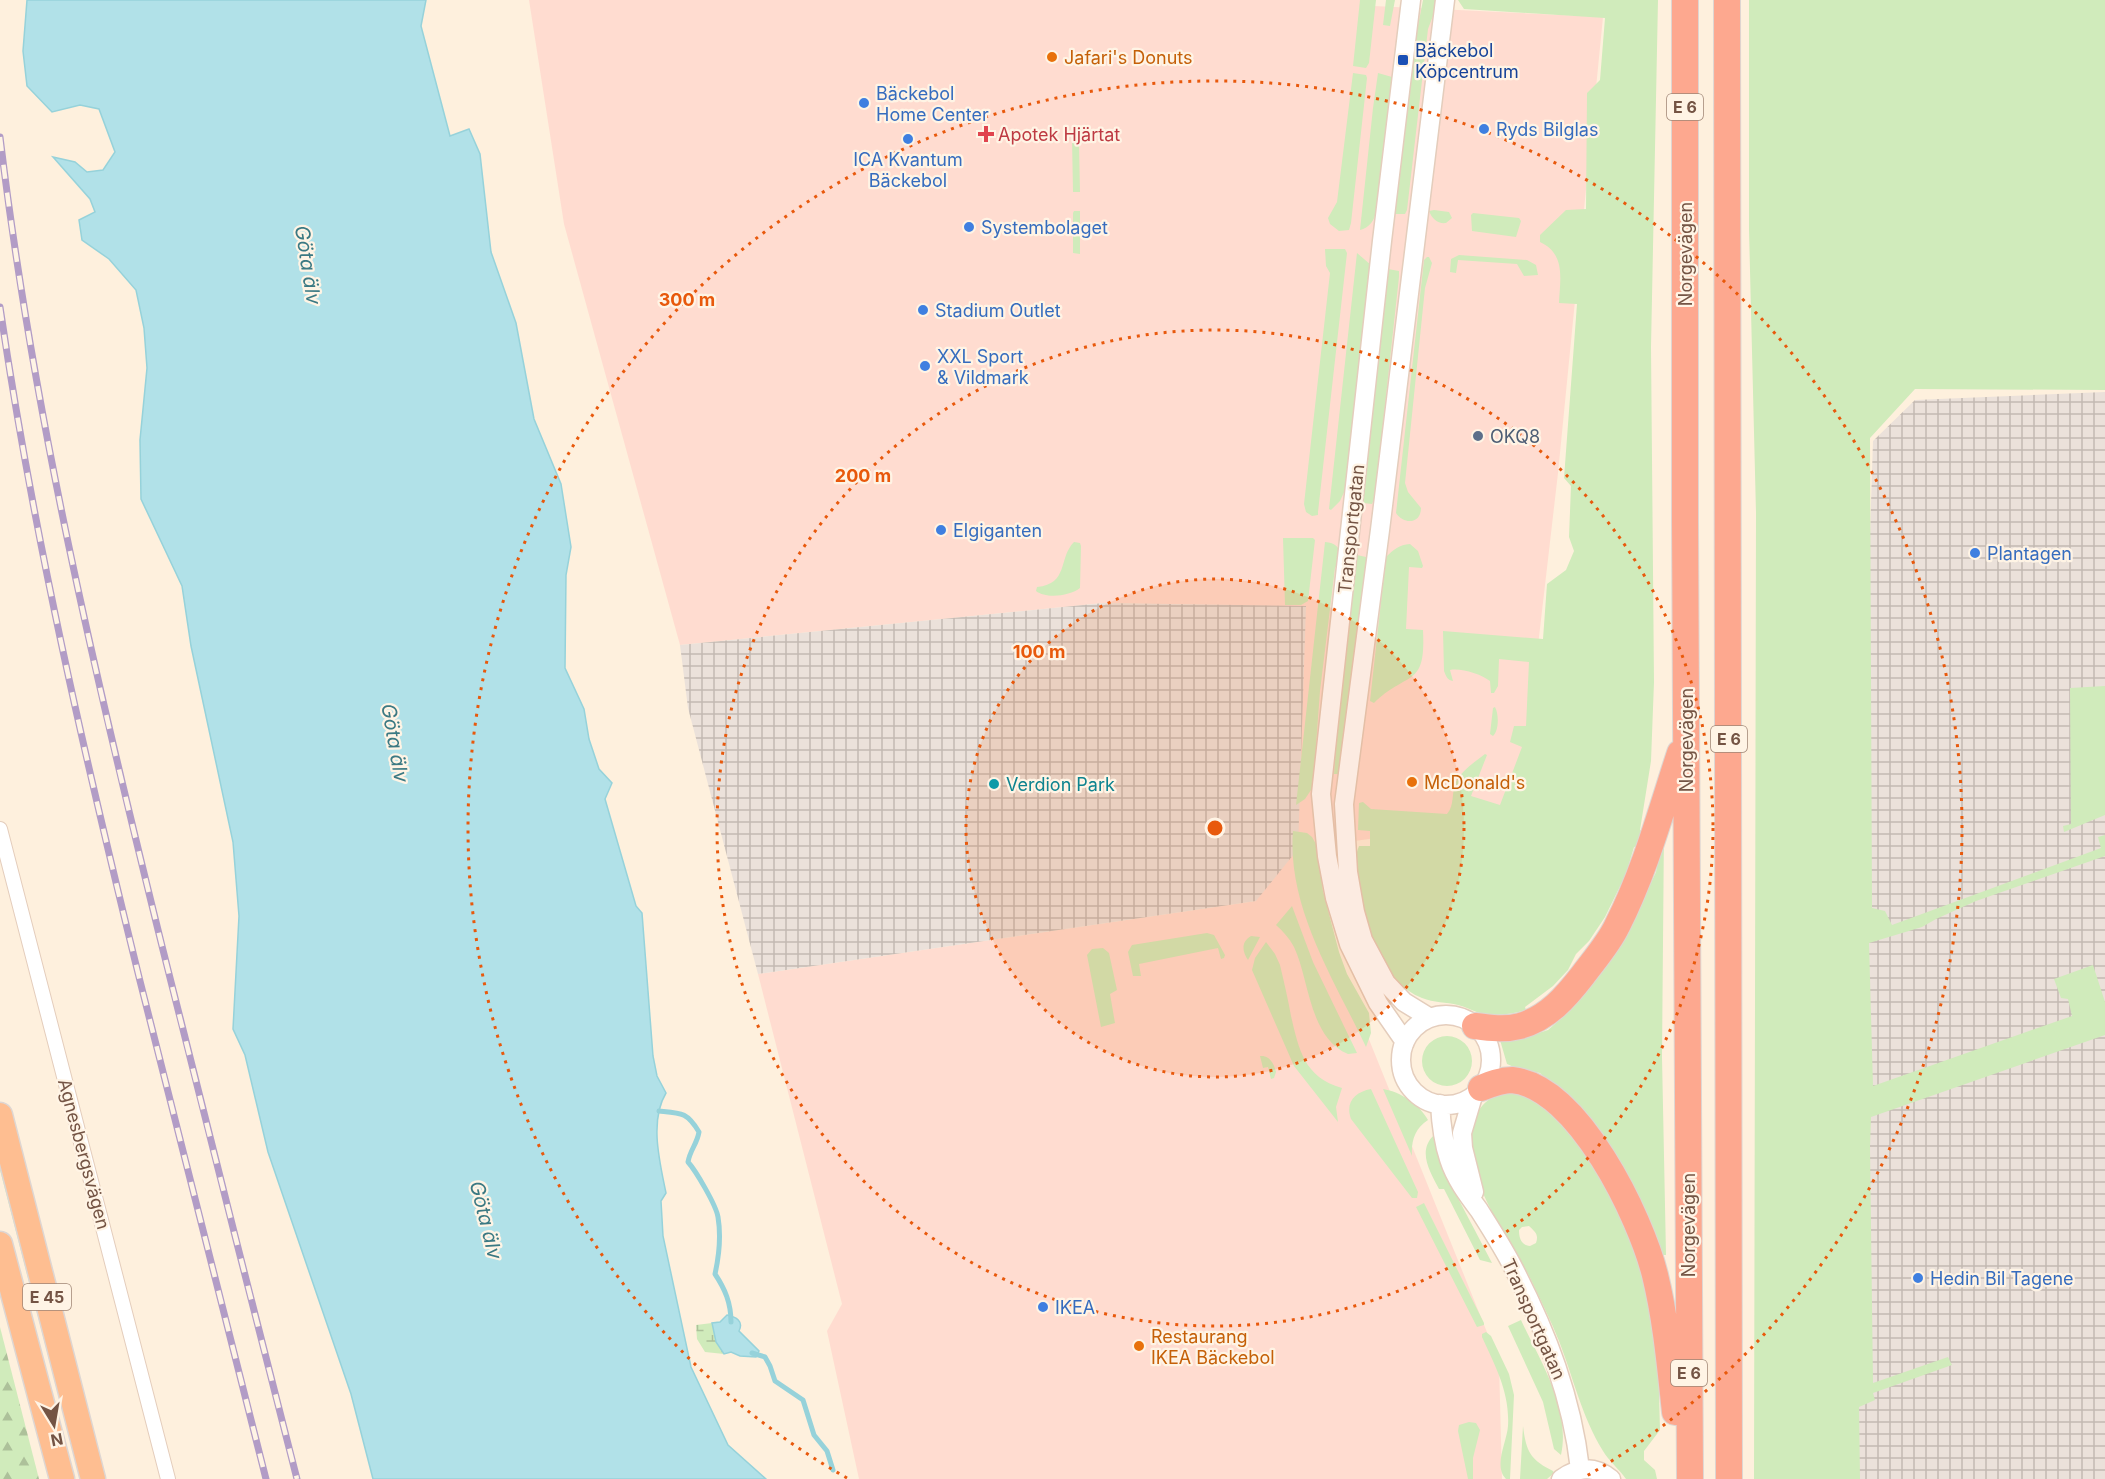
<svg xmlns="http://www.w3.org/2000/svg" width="2105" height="1479" font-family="Inter,sans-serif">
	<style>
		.commercial { fill: #ffdcd0 }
		.industrial { fill: url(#industrial-grid) }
		.green { fill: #d0ebbb; fill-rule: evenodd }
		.forest { fill: url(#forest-firs) }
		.wetland { fill: url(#wetland-marsh) }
		.water { fill: #b1e1e8; stroke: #96d2da; stroke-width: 1.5 }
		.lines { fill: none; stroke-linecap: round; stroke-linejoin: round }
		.stream { stroke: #96d2da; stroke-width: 5 }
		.minor-casing { stroke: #e4cdbc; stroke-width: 16 }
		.tertiary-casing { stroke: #e4cdbc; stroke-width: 21 }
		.trunk-casing { stroke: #ded6d2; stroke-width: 27 }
		.motorway-casing { stroke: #ded6d2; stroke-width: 28 }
		.minor { stroke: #fff; stroke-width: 14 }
		.tertiary { stroke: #fff; stroke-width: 18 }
		.trunk { stroke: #febe91; stroke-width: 24 }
		.motorway { stroke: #fda88f; stroke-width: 26 }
		.rail-casing { stroke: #b29cc6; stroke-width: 7 }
		.rail { stroke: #fff4e5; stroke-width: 4.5; stroke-dasharray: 14; stroke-linecap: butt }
		.ring { fill: none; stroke: #e8590c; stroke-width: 3; stroke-dasharray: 3 6 }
		.food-dot { fill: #e8710a; stroke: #fff4e5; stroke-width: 2 }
		.transit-dot { fill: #1a4fb4; stroke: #fff4e5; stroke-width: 2 }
		.shop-dot { fill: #3f7fe0; stroke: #fff4e5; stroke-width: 2 }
		.health-dot { fill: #e0444e; stroke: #fff4e5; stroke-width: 2 }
		.service-dot { fill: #5c6f8a; stroke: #fff4e5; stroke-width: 2 }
		.culture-dot { fill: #0f9aa8; stroke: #fff4e5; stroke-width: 2 }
		.labels { text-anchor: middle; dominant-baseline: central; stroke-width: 4.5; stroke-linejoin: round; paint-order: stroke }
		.shield { fill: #fff4e5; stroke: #9e8474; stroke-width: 1.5 }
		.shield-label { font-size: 16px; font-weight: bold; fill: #745444 }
		.transit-label { font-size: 18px; fill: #164399; stroke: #fff4e5; text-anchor: start }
		.food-label { font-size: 18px; fill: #c56008; stroke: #fff4e5; text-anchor: start }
		.shop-label { font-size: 18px; fill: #366cbe; stroke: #fff4e5; text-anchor: start }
		.health-label { font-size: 18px; fill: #be3a42; stroke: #fff4e5; text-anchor: start }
		.street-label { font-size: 18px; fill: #745444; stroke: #fff4e5 }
		.service-label { font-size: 18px; fill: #4e5e75; stroke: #fff4e5; text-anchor: start }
		.culture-label { font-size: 18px; fill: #0d838f; stroke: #fff4e5; text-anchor: start }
		.water-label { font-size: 20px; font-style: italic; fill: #3b7983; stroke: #fff4e5 }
		.centre { fill: #e8590c; stroke: #fff4e5; stroke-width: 3 }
		.ring-label { font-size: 18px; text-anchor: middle; font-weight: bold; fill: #e8590c; stroke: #fff4e5; stroke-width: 4.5; stroke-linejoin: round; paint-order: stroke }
	</style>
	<defs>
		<pattern id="industrial-grid" width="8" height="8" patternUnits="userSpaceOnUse" patternTransform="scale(1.5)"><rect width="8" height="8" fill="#ebe1da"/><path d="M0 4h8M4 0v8" fill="none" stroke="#c3b9b2"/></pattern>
		<pattern id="forest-firs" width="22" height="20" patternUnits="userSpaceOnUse" patternTransform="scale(1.5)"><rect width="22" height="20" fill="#d0ebbb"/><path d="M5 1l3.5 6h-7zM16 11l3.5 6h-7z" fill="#adc19a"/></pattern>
		<pattern id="wetland-marsh" width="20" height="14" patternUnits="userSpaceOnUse" patternTransform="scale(1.5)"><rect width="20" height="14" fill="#d0ebbb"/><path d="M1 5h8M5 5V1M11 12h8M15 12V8" fill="none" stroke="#adc19a"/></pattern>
	</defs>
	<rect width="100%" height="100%" fill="#fef0dd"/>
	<path class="commercial" d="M529,0h846l-1,6 229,11 -45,456 -40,345 -220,31 66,178 135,335 3,117h-643l-32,-148 15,-27 -84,-330 498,-73 50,-294 -203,-4 -423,42 -116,-421z"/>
	<path class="industrial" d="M2105,392v1087h-274l34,-788 8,-250 42,-41z
		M1103,603l203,3 -8,243 -42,52 -498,73 -70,-266 -8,-63z"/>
	<path class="green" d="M1360,0h16l-7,63 -3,5 -13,-2z
		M1386,0h9l-5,26 -7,-1z
		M1423,0h16l-11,29 -21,181 -2,4h-10l16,-152z
		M1458,0h200l-7,347 3,335 -3,79 -11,69 3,2 -4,14 -5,1 -8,27 -21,43 -16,24 -13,13 -8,16 -15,16 -28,21 1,3c-15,4 -31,7 -46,3 -7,-2 -14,-6 -22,-8 -12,-3 -24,-2 -36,-7 -40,-16 -55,-63 -61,-102 -2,-16 -9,-35 -2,-50h11v-15l-12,-1 1,-27 4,-1 8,7 76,5c8,-9 4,-21 9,-32 5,-11 20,-21 29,-28l2,1 -16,41 29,9 22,-58 -12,-5 4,-16h12l3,-64 -30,-3 -1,27 -4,7h-3l-1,-12c-10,-7 -28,-13 -40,-11l3,11c-6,-1 -7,-5 -9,-10l-1,-40 100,8 4,-55 19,-14 8,-19 -5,-14 2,-51 -7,-8 13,-174 -18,-1c1,-24 7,-49 -19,-61v-7l26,-25 20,-1 1,-116 13,-13 5,-62 -141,-9z
		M1749,0h356v390l-190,-1 -45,49 2,470 13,3 7,14 209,-77 -3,-11 7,-2v21l-129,45 -40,18 -14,8 -53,16 4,143 199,-70 -4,-17 -7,-1 -7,-19 39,-14 12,37v33l-234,82 -1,30 3,236 75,-26 4,8 -79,28 2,7 -16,7 1,72h-106l2,-966 -7,-283z
		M1353,73l13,2 1,3 -16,145 -2,7 -10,1 -9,-7 -2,-6 9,-16z
		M1378,73l14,4 -16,134c-1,9 -7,17 -16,19l13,-122z
		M1072,138l7,5 1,49h-7z
		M1434,210l15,2 3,6 -6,5c-8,1 -14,-4 -17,-12z
		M1074,211h6v43l-7,-1v-40z
		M1473,213l46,5 2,3 -5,16 -44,-6 -1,-16z
		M1325,249h20l2,4 -29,259v3l-6,1 -6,-4 -2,-8 26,-231 -4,-7z
		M1357,253l14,12 -2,24 -23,199 -6,13 -9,9 -2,-1z
		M1459,255l68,5 9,5 2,10 -14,1 -7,-12 -59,-4 -2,13 -6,-1 1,-13z
		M1427,257h2l3,6 -7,25 -20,195 3,9 13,16c0,16 -17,17 -25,5l26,-235 2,-18z
		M1388,269l11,2v6l-24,220 -3,7 -9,-1z
		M1313,538l2,2 -7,61 -7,4h-16l-2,-67z
		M1074,542l6,1 1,3 -1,42c-10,8 -34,11 -44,3l1,-4c32,-3 21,-29 37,-45z
		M1325,542c17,1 18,14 10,26l-15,123 -7,96 -8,12 -9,6z
		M1410,544l8,7 5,15 -1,2 -13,-1 -3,62 17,1c3,59 -15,40 -49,73l-4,-2 16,-144c8,-8 13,-12 24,-13z
		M1357,555l9,2 1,9 -23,208h-10l4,-56z
		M2105,686v129l-41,17 -1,-6 8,-2 -1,-136z
		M1495,707c4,7 4,24 -2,29l-3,-2 3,-26z
		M1664,828l-2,229 4,198h-3l-5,-7 -9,-25 -23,-50 -31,-46 -55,-54 -26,-6 -7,-3 -7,-24 29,-4 19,-6 15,-13 31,-38 42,-64 20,-43z
		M1293,831l14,2 5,4 4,7 7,47 16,61 8,22 22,39 2,20 -5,14c-32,-68 -79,-139 -73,-216z
		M1292,906l21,56 44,91 -9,1c-39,-16 -39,-76 -54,-107 -5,-9 -11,-16 -18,-22z
		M1207,933l7,2 11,20 -1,3 -3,1 -3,-11 -79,16 2,12h-8l-5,-24 4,-7z
		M1251,936l9,1 -12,23c-6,-9 -7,-18 3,-24z
		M1266,942l9,12 5,11c4,17 8,34 11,51 8,34 13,61 51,72l-6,19 2,15 -44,-56 -42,-96 3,-12z
		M1103,948l6,5 8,37 -7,4 5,29 -14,4 -14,-72 5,-6z
		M1422 1061a25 25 0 1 1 50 0a25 25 0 1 1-50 0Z
		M1260,1056c10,-1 14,8 16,16l-2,6 -3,1 -3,-12 -5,1z
		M1371,1089l47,103 -1,6h-5l-61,-79c-6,-17 4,-27 20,-30z
		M1383,1089c18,3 36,15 45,31 -13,8 -17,21 -16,36z
		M1509,1091l13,2 34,22 37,43 39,77 21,82 5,41 2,72 -16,21v9l11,10 2,9h-31c-7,-10 -17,-18 -23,-28 -21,-34 -30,-74 -44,-110 -8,-20 -18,-40 -27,-59 -21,-44 -59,-85 -60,-137 -1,-29 8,-47 37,-54zM1529,1226c6,6 10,8 7,17l-6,3c-9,-1 -11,-8 -11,-16l3,-3z
		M1434,1135l5,23 10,23 43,82 -12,-3 -36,-71h-5c-9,-17 -22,-38 -5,-54z
		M0,1152l85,327h-5l-80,-309z
		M1424,1203l60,120v2l-7,2 -61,-120z
		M1521,1320c19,41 50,88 40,135l-7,-6 -11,-47 -35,-76z
		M1486,1332l5,4 18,38 5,21 -4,84h-4c-13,-13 1,-37 2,-53 2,-34 -13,-60 -26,-89v-3z
		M1469,1422l7,1 4,7 -7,28v21h-5l-10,-48 1,-6z
		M1523,1426c3,25 7,34 30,45l1,2 -7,6h-27z"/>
	<path class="forest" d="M0,1327l39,152h-39z"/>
	<path class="wetland" d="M712,1323l5,19 7,12 -19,-2 -8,-13 -1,-14z"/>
	<path class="water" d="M27,0h399l-5,26 29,110 19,-7 11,25 11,98 25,71 18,96 27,65 10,63 -5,28 -1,93 19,41 5,30 10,30 13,14 -7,16 31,107 6,7 11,143 4,20 9,17c-17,28 -6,70 0,100l-5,8 2,35 28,131 37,78 38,34h-393l-22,-85 -83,-242 -23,-97 -12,-26 6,-113 -6,-74 -42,-196 -9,-60 -41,-87 -1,-59 7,-72 -3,-40 -8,-38 -27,-31 -27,-19 -3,-20 16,-8 -5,-13 -37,-42 22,5 12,10 16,-2 12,-18 -16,-43 -19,-4 -28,7 -25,-26 -4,-35z
		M727,1315c9,2 17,6 12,16l20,20 -3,6 -16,-1 -9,-4 -7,2 -8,-12 -4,-19 8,-1z"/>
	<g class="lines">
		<path class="stream" d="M659,1111c22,2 28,1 40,21 -2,12 -9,18 -11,30 8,9 28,43 30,55 3,18 1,39 -3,57 10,15 16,29 16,48
			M752,1353l13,4 5,9 5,15 28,19 11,35 13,16 6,19"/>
		<g class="minor-casing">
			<path id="minor" d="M0,829l168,650"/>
		</g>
		<g class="tertiary-casing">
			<path id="tertiary" d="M1401 1060a45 45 0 1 1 90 0a45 45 0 1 1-90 0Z
				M1430,1018l-26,-16 -18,-19 -23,-43 -8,-28 -7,-40 -4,-68 36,-274 65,-530
				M1405,1042l-27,-39 -29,-59 -14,-46 -8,-42 -6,-62 61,-553 29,-241
				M1473,1096l-11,37 1,15 11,44
				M1440,1104c1,19 3,37 9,55 6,19 18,35 30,51 12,19 25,39 35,59 33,64 58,129 66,200
				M1561,1479c17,-12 33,-14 50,0"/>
		</g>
		<g class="trunk-casing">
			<path id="trunk" d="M0,1115l93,364
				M0,1244l62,235"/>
		</g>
		<g class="motorway-casing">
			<path id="motorway" d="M1685,0v521l5,958
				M1727,0l2,1479
				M1475,1026c15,2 30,4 45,0 28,-8 46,-29 63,-51 12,-16 26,-32 34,-49 28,-55 44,-115 63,-173
				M1481,1088c10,-4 20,-8 31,-8 66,6 129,138 143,195 11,45 15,91 20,137"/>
		</g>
		<use href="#minor" class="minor"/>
		<use href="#tertiary" class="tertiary"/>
		<use href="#trunk" class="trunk"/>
		<use href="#motorway" class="motorway"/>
		<g class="rail-casing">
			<path id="rail" d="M0,137c33,276 96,543 163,813 44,176 89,353 134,529
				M0,307c33,227 85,451 140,674 42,166 84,332 126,498"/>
		</g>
		<use href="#rail" class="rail"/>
	</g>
	<circle cx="1215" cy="828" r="249" fill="#e8590c" fill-opacity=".12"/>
	<g class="ring">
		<circle cx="1215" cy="828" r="249"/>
		<circle cx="1215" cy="828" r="498"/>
		<path d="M847 1478A747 747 0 1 1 1583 1478"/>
	</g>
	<g class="food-dot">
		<circle cx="1052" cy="57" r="6"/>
		<circle cx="1412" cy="782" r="6"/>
		<circle cx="1139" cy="1346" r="6"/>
	</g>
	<rect class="transit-dot" x="1397" y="54" width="12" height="12" rx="3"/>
	<g class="shop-dot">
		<circle cx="864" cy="103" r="6"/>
		<circle cx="1484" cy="129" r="6"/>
		<circle cx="908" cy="139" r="6"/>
		<circle cx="969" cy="227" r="6"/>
		<circle cx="923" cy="310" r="6"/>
		<circle cx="925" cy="366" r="6"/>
		<circle cx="941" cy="530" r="6"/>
		<circle cx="1975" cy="553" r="6"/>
		<circle cx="1918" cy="1278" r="6"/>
		<circle cx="1043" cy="1307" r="6"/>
	</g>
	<path class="health-dot" d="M983 125h6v6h6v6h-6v6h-6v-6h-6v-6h6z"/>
	<circle class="service-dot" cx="1478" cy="436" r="6"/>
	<circle class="culture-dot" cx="994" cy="784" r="6"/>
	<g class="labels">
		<g class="shield">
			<rect x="1667" y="94" width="36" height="26" rx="4.5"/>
			<rect x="1711" y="726" width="36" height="26" rx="4.5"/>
			<rect x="23" y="1284" width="48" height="26" rx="4.5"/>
			<rect x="1671" y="1360" width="36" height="26" rx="4.5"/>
		</g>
		<g class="shield-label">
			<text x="1685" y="107">E 6</text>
			<text x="1729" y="739">E 6</text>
			<text x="47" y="1297">E 45</text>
			<text x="1689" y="1373">E 6</text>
		</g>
		<g class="transit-label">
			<text x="1415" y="50">Bäckebol<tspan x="1415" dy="21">Köpcentrum</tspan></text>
		</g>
		<g class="food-label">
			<text x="1064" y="57">Jafari's Donuts</text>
			<text x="1424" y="782">McDonald's</text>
			<text x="1151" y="1336">Restaurang<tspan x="1151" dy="21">IKEA Bäckebol</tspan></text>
		</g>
		<g class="shop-label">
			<text x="876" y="93">Bäckebol<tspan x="876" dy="21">Home Center</tspan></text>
			<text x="1496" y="129">Ryds Bilglas</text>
			<text x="908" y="159" text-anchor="middle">ICA Kvantum<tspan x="908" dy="21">Bäckebol</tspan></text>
			<text x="981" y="227">Systembolaget</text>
			<text x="935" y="310">Stadium Outlet</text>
			<text x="937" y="356">XXL Sport<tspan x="937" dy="21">&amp; Vildmark</tspan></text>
			<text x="953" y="530">Elgiganten</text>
			<text x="1987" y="553">Plantagen</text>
			<text x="1930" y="1278">Hedin Bil Tagene</text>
			<text x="1055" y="1307">IKEA</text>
		</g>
		<g class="health-label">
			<text x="998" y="134">Apotek Hjärtat</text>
		</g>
		<g class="street-label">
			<text transform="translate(1685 254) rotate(-90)">Norgevägen</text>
			<text transform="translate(1351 529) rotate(-84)">Transportgatan</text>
			<text transform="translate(1686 740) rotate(-90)">Norgevägen</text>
			<text transform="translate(84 1154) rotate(75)">Agnesbergsvägen</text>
			<text transform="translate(1688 1225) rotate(-90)">Norgevägen</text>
			<text transform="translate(1534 1319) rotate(66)">Transportgatan</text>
		</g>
		<g class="service-label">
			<text x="1490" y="436">OKQ8</text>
		</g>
		<g class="culture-label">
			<text x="1006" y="784">Verdion Park</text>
		</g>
		<g class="water-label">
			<text transform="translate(308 265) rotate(81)">Göta älv</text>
			<text transform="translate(395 743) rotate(80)">Göta älv</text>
			<text transform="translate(486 1220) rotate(76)">Göta älv</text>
		</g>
	</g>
	<circle cx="1215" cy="828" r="9" class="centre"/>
	<g class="ring-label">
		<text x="687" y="306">300 m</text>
		<text x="863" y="482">200 m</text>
		<text x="1039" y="658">100 m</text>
	</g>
	<g transform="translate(54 1425) rotate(169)" stroke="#fff4e5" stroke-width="4.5" paint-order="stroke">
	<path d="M0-4.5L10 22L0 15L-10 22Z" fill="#745444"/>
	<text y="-9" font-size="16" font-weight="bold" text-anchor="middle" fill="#745444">N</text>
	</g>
</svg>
